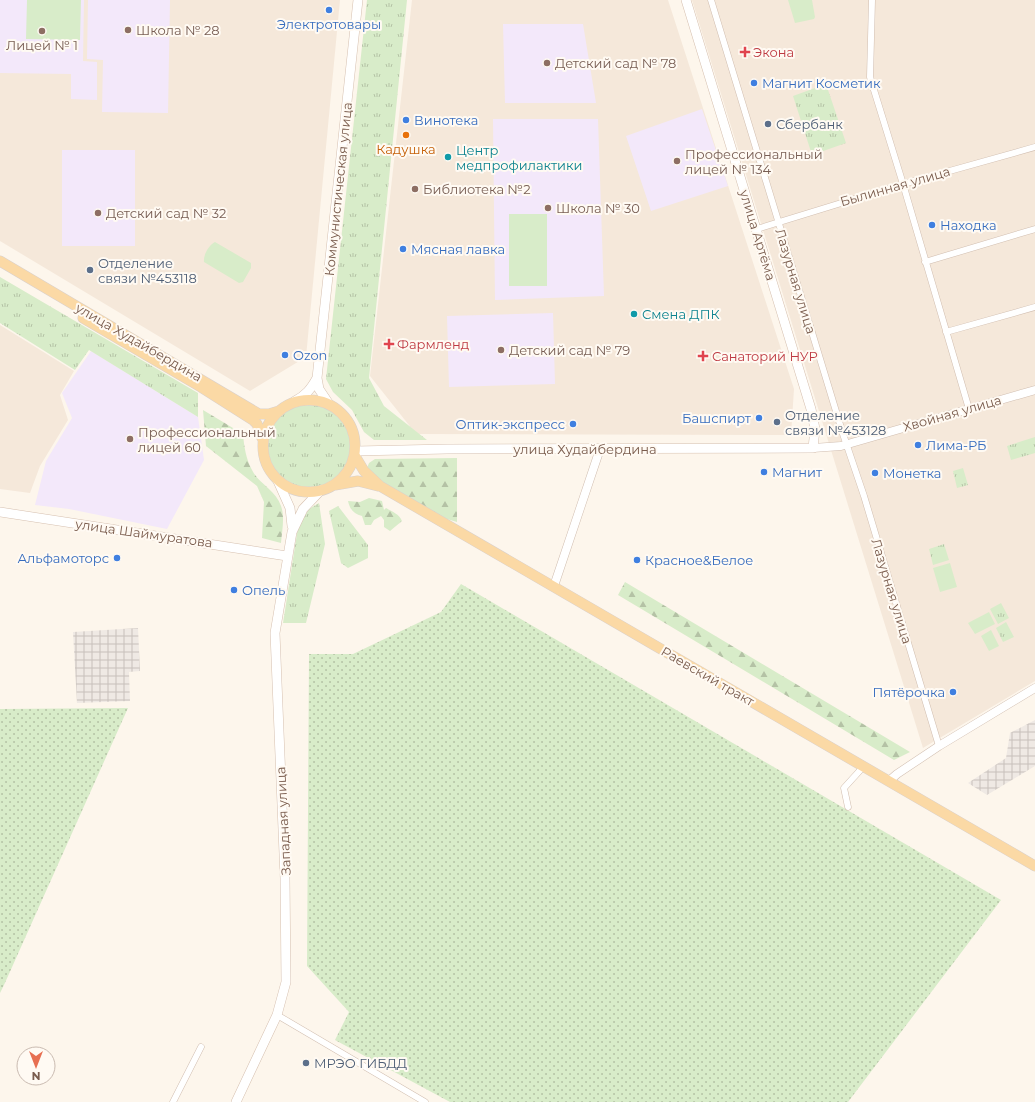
<svg xmlns="http://www.w3.org/2000/svg" width="1035" height="1102" font-family="Montserrat,sans-serif">
	<style>
		.residential { fill: #f5e8da }
		.industrial { fill: url(#industrial-grid) }
		.education { fill: #f3e8fa }
		.grass { fill: url(#grass-tufts) }
		.forest { fill: url(#forest-firs) }
		.garden { fill: url(#garden-dots) }
		.pitch { fill: #d8ecc9 }
		.lines { fill: none; stroke-linecap: round; stroke-linejoin: round }
		.minor-casing { stroke: #d1beb0; stroke-width: 7 }
		.tertiary-casing { stroke: #d1beb0; stroke-width: 9 }
		.secondary-casing { stroke: #d6c0b0; stroke-width: 10 }
		.primary-casing { stroke: #dad1cd; stroke-width: 11 }
		.minor { stroke: #fff; stroke-width: 6 }
		.tertiary { stroke: #fff; stroke-width: 8 }
		.secondary { stroke: #fff; stroke-width: 9 }
		.primary { stroke: #fbd9a5; stroke-width: 10 }
		.shop-dot { fill: #3f7fe0; stroke: #fffaf3; stroke-width: 1.5 }
		.education-dot { fill: #8d6e63; stroke: #fffaf3; stroke-width: 1.5 }
		.health-dot { fill: #e0444e; stroke: #fffaf3; stroke-width: 1.5 }
		.service-dot { fill: #5c6f8a; stroke: #fffaf3; stroke-width: 1.5 }
		.food-dot { fill: #e8710a; stroke: #fffaf3; stroke-width: 1.5 }
		.culture-dot { fill: #0f9aa8; stroke: #fffaf3; stroke-width: 1.5 }
		.labels { text-anchor: middle; dominant-baseline: central; stroke-width: 4; stroke-linejoin: round; paint-order: stroke }
		.shop-label { font-size: 13px; fill: #366cbe; stroke: #fffaf3; text-anchor: start }
		.education-label { font-size: 13px; fill: #785e54; stroke: #fffaf3; text-anchor: start }
		.health-label { font-size: 13px; fill: #be3a42; stroke: #fffaf3; text-anchor: start }
		.service-label { font-size: 13px; fill: #4e5e75; stroke: #fffaf3; text-anchor: start }
		.food-label { font-size: 13px; fill: #c56008; stroke: #fffaf3 }
		.culture-label { font-size: 13px; fill: #0d838f; stroke: #fffaf3; text-anchor: start }
		.street-label { font-size: 13px; fill: #7a5c4d; stroke: #fffaf3 }
	</style>
	<defs>
		<pattern id="industrial-grid" width="8" height="8" patternUnits="userSpaceOnUse"><rect width="8" height="8" fill="#efe9e4"/><path d="M0 4h8M4 0v8" fill="none" stroke="#c7c0bb"/></pattern>
		<pattern id="grass-tufts" width="24" height="20" patternUnits="userSpaceOnUse"><rect width="24" height="20" fill="#d8ecc9"/><path d="M3 7l-1-3M5 7V3M7 7l1-3M15 17l-1-3M17 17v-4M19 17l1-3" fill="none" stroke="#b4c2a5"/></pattern>
		<pattern id="forest-firs" width="22" height="20" patternUnits="userSpaceOnUse"><rect width="22" height="20" fill="#d8ecc9"/><path d="M5 1l3.5 6h-7zM16 11l3.5 6h-7z" fill="#b4c2a5"/></pattern>
		<pattern id="garden-dots" width="8" height="8" patternUnits="userSpaceOnUse"><rect width="8" height="8" fill="#d8ecc9"/><path d="M2 2h.1M6 6h.1" fill="none" stroke="#b4c2a5" stroke-width="1.8" stroke-linecap="round"/></pattern>
	</defs>
	<rect width="100%" height="100%" fill="#fdf6ec"/>
	<path class="residential" d="M0,0h340l-34,357 -56,34 -250,-150z
		M412,0h256l126,389 -3,46 -375,-1 -46,-58z
		M692,0h343v681l-112,67z
		M0,325l74,46 -14,24 8,25 -28,46 -10,27 -30,-4z"/>
	<path class="industrial" d="M138,628l2,43 -11,1 1,29 -53,2 -4,-71z
		M1035,720v46l-48,29 -19,-12 38,-25 4,-25z"/>
	<path class="education" d="M0,0h84l-1,61 14,1v38l-26,-1v-25l-71,-1z
		M88,0h82l-2,113 -66,-1 1,-52 -16,-1z
		M503,24h80l13,79h-91z
		M702,109l26,77 -77,25 -25,-75z
		M493,119h105l6,177 -109,4z
		M62,150h73v96h-73z
		M553,313l2,71 -106,3 -2,-71z
		M91,351l107,66 6,43 -37,69 -98,-20 -34,-4 11,-44 26,-43 -10,-25z"/>
	<path class="grass" d="M367,0h40l-38,378 15,28 43,34h-53l-10,-8 -12,-22 -19,-18 -7,-13z
		M826,84l20,59 -34,12 -19,-59z
		M0,277l198,116v24l-109,-67 -14,20 -75,-47z
		M268 446a41 41 0 1 1 82 0a41 41 0 1 1-82 0Z
		M1035,437v16l-24,7 -4,-14z
		M963,468l5,17 -11,3 -4,-17z
		M319,503l6,41 -19,79h-23l15,-96 11,-18z
		M338,506l30,39v13l-20,10 -7,-5 -12,-52z
		M944,544l5,16 -16,5 -4,-16z
		M1001,603l8,15 -11,6 -8,-15z
		M1006,622l8,15 -11,5 -7,-14z"/>
	<path class="forest" d="M203,410l40,24c1,12 3,25 9,36 7,14 24,20 29,36 4,11 1,25 0,37l-19,-5 2,-36 -7,-16 -51,-40z
		M457,458v64l-10,-3 -66,-36 -14,-15 2,-5 6,-4z
		M369,498l13,3 2,9 2,-2c7,4 13,6 16,13l-12,10 -6,-4v-7l-3,-4 -7,4 -3,5h-6l-3,-9c-8,-2 -12,-6 -14,-15l12,1z
		M625,582l285,170 -16,8 -276,-165z"/>
	<path class="garden" d="M461,584l540,316 -153,202h-398l-115,-62 14,-28 -42,-46 2,-312h44l88,-42z
		M128,708l-124,277 -4,8v-284z"/>
	<path class="pitch" d="M27,0h54l-1,40 -54,-1z
		M788,0h24l3,17 -1,2 -19,4z
		M509,214h38v72h-38z
		M215,242l36,21v5l-8,14 -4,1 -35,-21c-1,-7 5,-17 11,-20z
		M950,563l7,24 -17,5 -7,-24z
		M989,612l6,12 -20,10 -7,-11z
		M991,630l8,16 -10,5 -8,-15z"/>
	<g class="lines">
		<g class="minor-casing">
			<path id="minor" d="M711,0l131,431 22,65 75,250
				M872,0l-2,77 33,107 66,225
				M757,229l146,-45 132,-37
				M925,262l110,-33
				M946,332l89,-25
				M848,807l-4,-19 20,-22
				M277,1015l148,87
				M173,1102l28,-55"/>
		</g>
		<g class="tertiary-casing">
			<path id="tertiary" d="M813,448l28,-2 194,-56
				M554,586l46,-137
				M889,781l8,-7 42,-28 96,-58"/>
		</g>
		<g class="secondary-casing">
			<path id="secondary" d="M317,378l2,11 10,15
				M295,401c11,-6 16,-12 22,-23l41,-378
				M356,451l91,-2 366,-1 2,-19 -4,-20 -125,-409
				M277,479l13,29 2,18
				M0,512l287,44
				M236,1102l41,-87 9,-33 -1,-104 -10,-245 17,-101 11,-23 18,-19"/>
		</g>
		<g class="primary-casing">
			<path id="primary" d="M0,261l259,153h10l10,-3
				M83,318l118,69 52,33 4,4 5,14
				M263 446a46 46 0 1 1 92 0a46 46 0 1 1-92 0Z
				M355,456l9,15 16,15 655,380
				M335,485l23,-4 20,5"/>
		</g>
		<use href="#minor" class="minor"/>
		<use href="#tertiary" class="tertiary"/>
		<use href="#secondary" class="secondary"/>
		<use href="#primary" class="primary"/>
	</g>
	<g class="shop-dot">
		<circle cx="329" cy="10" r="4"/>
		<circle cx="754" cy="83" r="4"/>
		<circle cx="406" cy="120" r="4"/>
		<circle cx="932" cy="225" r="4"/>
		<circle cx="403" cy="249" r="4"/>
		<circle cx="285" cy="355" r="4"/>
		<circle cx="759" cy="418" r="4"/>
		<circle cx="573" cy="424" r="4"/>
		<circle cx="918" cy="445" r="4"/>
		<circle cx="764" cy="472" r="4"/>
		<circle cx="875" cy="473" r="4"/>
		<circle cx="117" cy="558" r="4"/>
		<circle cx="637" cy="560" r="4"/>
		<circle cx="234" cy="590" r="4"/>
		<circle cx="953" cy="692" r="4"/>
	</g>
	<g class="education-dot">
		<circle cx="128" cy="30" r="4"/>
		<circle cx="42" cy="31" r="4"/>
		<circle cx="547" cy="63" r="4"/>
		<circle cx="677" cy="161" r="4"/>
		<circle cx="415" cy="189" r="4"/>
		<circle cx="548" cy="208" r="4"/>
		<circle cx="98" cy="213" r="4"/>
		<circle cx="501" cy="350" r="4"/>
		<circle cx="130" cy="439" r="4"/>
	</g>
	<g class="health-dot">
		<path d="M743 46h4v4h4v4h-4v4h-4v-4h-4v-4h4z"/>
		<path d="M387 338h4v4h4v4h-4v4h-4v-4h-4v-4h4z"/>
		<path d="M701 350h4v4h4v4h-4v4h-4v-4h-4v-4h4z"/>
	</g>
	<g class="service-dot">
		<circle cx="768" cy="124" r="4"/>
		<circle cx="90" cy="270" r="4"/>
		<circle cx="777" cy="422" r="4"/>
		<circle cx="306" cy="1063" r="4"/>
	</g>
	<circle class="food-dot" cx="406" cy="135" r="4"/>
	<g class="culture-dot">
		<circle cx="448" cy="157" r="4"/>
		<circle cx="634" cy="314" r="4"/>
	</g>
	<g class="labels">
		<g class="shop-label">
			<text x="329" y="24" text-anchor="middle">Электротовары</text>
			<text x="762" y="83">Магнит Косметик</text>
			<text x="414" y="120">Винотека</text>
			<text x="940" y="225">Находка</text>
			<text x="411" y="249">Мясная лавка</text>
			<text x="293" y="355">Ozon</text>
			<text x="751" y="418" text-anchor="end">Башспирт</text>
			<text x="565" y="424" text-anchor="end">Оптик-экспресс</text>
			<text x="926" y="445">Лима-РБ</text>
			<text x="772" y="472">Магнит</text>
			<text x="883" y="473">Монетка</text>
			<text x="109" y="558" text-anchor="end">Альфамоторс</text>
			<text x="645" y="560">Красное&amp;Белое</text>
			<text x="242" y="590">Опель</text>
			<text x="945" y="692" text-anchor="end">Пятёрочка</text>
		</g>
		<g class="education-label">
			<text x="136" y="30">Школа № 28</text>
			<text x="42" y="45" text-anchor="middle">Лицей № 1</text>
			<text x="555" y="63">Детский сад № 78</text>
			<text x="685" y="154">Профессиональный<tspan x="685" dy="15">лицей № 134</tspan></text>
			<text x="423" y="189">Библиотека №2</text>
			<text x="556" y="208">Школа № 30</text>
			<text x="106" y="213">Детский сад № 32</text>
			<text x="509" y="350">Детский сад № 79</text>
			<text x="138" y="432">Профессиональный<tspan x="138" dy="15">лицей 60</tspan></text>
		</g>
		<g class="health-label">
			<text x="753" y="52">Экона</text>
			<text x="397" y="344">Фармленд</text>
			<text x="712" y="356">Санаторий НУР</text>
		</g>
		<g class="service-label">
			<text x="776" y="124">Сбербанк</text>
			<text x="98" y="263">Отделение<tspan x="98" dy="15">связи №453118</tspan></text>
			<text x="785" y="415">Отделение<tspan x="785" dy="15">связи №453128</tspan></text>
			<text x="314" y="1063">МРЭО ГИБДД</text>
		</g>
		<g class="food-label">
			<text x="406" y="149">Кадушка</text>
		</g>
		<g class="culture-label">
			<text x="456" y="150">Центр<tspan x="456" dy="15">медпрофилактики</tspan></text>
			<text x="642" y="314">Смена ДПК</text>
		</g>
		<g class="street-label">
			<text transform="translate(895 186) rotate(-16)">Былинная улица</text>
			<text transform="translate(338 189) rotate(-84)">Коммунистическая улица</text>
			<text transform="translate(758 235) rotate(73)">улица Артёма</text>
			<text transform="translate(796 281) rotate(73)">Лазурная улица</text>
			<text transform="translate(139 342) rotate(30)">улица Худайбердина</text>
			<text transform="translate(952 413) rotate(-16)">Хвойная улица</text>
			<text x="585" y="449">улица Худайбердина</text>
			<text transform="translate(144 533) rotate(8)">улица Шаймуратова</text>
			<text transform="translate(892 591) rotate(73)">Лазурная улица</text>
			<text transform="translate(708 676) rotate(30)">Раевский тракт</text>
			<text transform="translate(283 821) rotate(-93)">Западная улица</text>
		</g>
	</g>
	<g transform="translate(36 1066) rotate(180)"><circle r="19" fill="#fffaf3" stroke="#cabbb1"/>
	<path d="M0-3L7 15L0 10L-7 15Z" fill="#e76f51"/>
	<text y="-6" font-size="11" font-weight="bold" text-anchor="middle" fill="#7a5c4d">N</text>
	</g>
</svg>
